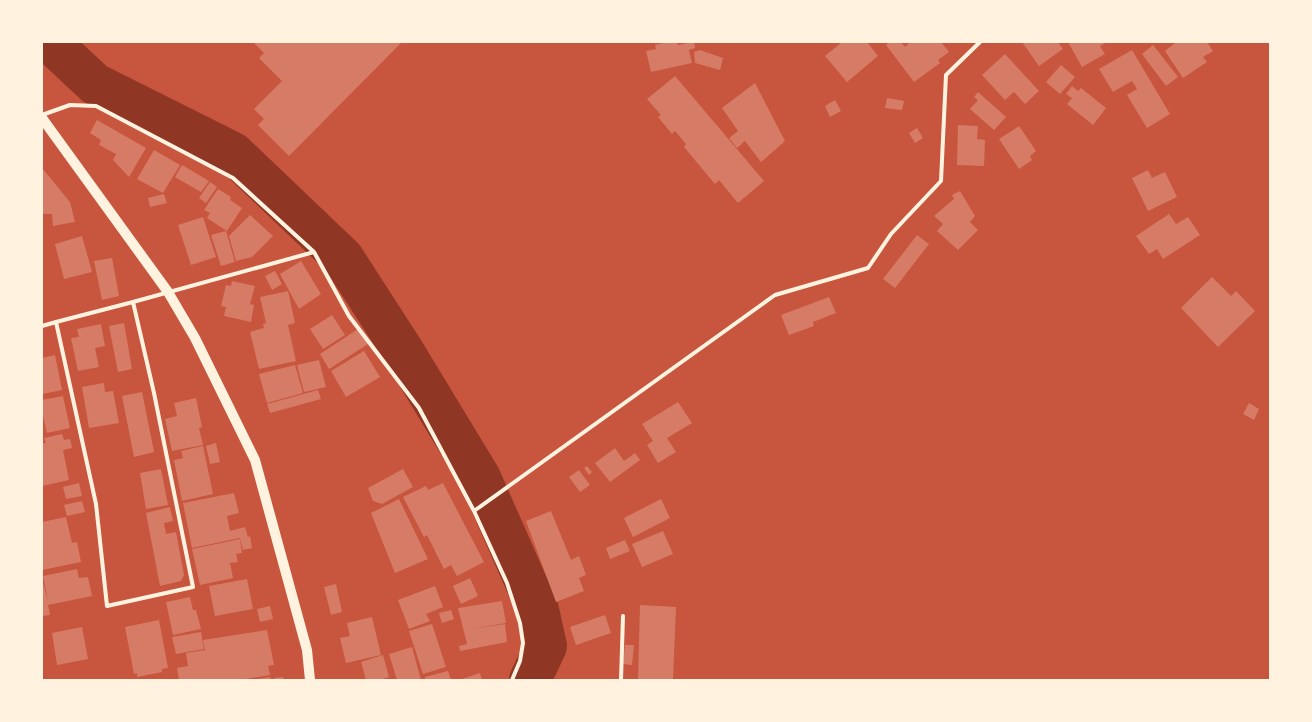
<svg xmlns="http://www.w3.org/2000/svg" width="1312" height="722" font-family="'Roboto Serif',serif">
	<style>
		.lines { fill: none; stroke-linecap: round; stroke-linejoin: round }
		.river { stroke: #8f3625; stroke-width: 42 }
		.building { fill: #d67c66 }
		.minor { stroke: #fff3e0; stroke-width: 4 }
		.primary { stroke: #fff3e0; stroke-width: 10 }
	</style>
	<rect width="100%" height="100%" fill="#c8553d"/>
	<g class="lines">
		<path class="river" d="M50,42l45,42 138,69 110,105 60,93 77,127 58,132 8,36 -16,34"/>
	</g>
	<path class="building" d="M253,42h149l-113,114 -31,-31 6,-6 -10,-10 28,-28 -23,-23 5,-5z
		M667,42h10l1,3 16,-3 1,6 -6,2 3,13 -41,9 -5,-21 10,-2 -1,-4z
		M842,42h25l11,14 -31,26 -22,-26z
		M889,42h12l4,5 5,-5h31l8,10 -11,8 2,3 -26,19 -28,-37z
		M1022,42h36l5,7 -24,17z
		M1068,42h39l-7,4 5,8 -23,13z
		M1175,42h32l6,9 -10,6 4,5 -24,16 -18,-27 10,-8z
		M1153,45l25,32 -12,9 -24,-32z
		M700,50l23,8 -3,12 -25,-7 -1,-11z
		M1132,50l38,64 -23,14 -20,-33 10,-6 -5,-8 -19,11 -14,-23z
		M1005,54l34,37 -14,13 -11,-12 -9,8 -23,-25z
		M1061,65l14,12 -15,17 -14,-12z
		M675,76l89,105 -26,22 -19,-23 -4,4 -31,-37 2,-3 -11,-13 -3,3 -14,-17 3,-2 -14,-16z
		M755,83l30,58 -24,21 -16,-21 -8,7 -8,-10 9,-7 -16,-23z
		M1072,86l6,5 3,-3 25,20 -13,17 -26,-21 5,-6 -6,-4z
		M978,92l28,25 -12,13 -24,-21 8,-9 -4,-3z
		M887,98l17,3 -2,9 -17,-2z
		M835,100l6,11 -11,6 -5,-11z
		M97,120l49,28 -17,29 -16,-17 3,-6 -17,-9 2,-5 -11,-7z
		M958,125l20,1 -1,13 8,1 -1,26 -27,-1z
		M1019,126l17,25 -6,5 2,4 -13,9 -20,-30z
		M917,128l6,10 -8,5 -6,-10z
		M154,150l26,15 -17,28 -26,-14z
		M182,165l27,16 -8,11 -26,-15z
		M42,168l28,34 5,20 -22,4 -1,-12h-10z
		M1148,170l4,8 13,-6 12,25 -29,14 -16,-33z
		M210,182l7,5 -11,16 -7,-5z
		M218,189l13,8 -1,3 12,8 -15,23 -20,-13 3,-5 -6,-3z
		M960,191l15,25 -5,6 8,8 -20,20 -21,-19 6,-7 -9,-8 20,-17 -2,-4z
		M164,194l3,9 -17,4 -2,-9z
		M1169,214l7,10 12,-7 12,18 -37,24 -6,-10 -8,5 -13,-18z
		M250,215l23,21 -21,21 -16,4 -7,-25z
		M203,217l13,40 -25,8 -13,-40z
		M226,231l9,31 -14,4 -10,-31z
		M917,235l12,9 -34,44 -12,-9z
		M82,236l10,36 -28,7 -9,-35z
		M112,258l7,38 -17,4 -8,-39z
		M301,261l20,33 -22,15 -19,-35z
		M275,271l7,13 -10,6 -7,-14z
		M1212,277l19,19 5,-5 19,20 -37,36 -37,-39z
		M232,281l23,5 -5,18 4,1 -3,17 -27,-6 2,-9 -5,-1 5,-21 5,1z
		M288,291l7,32 -7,2 8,36 -37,8 -9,-37 14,-4 -1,-4 3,-1 -6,-26z
		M829,297l7,16 -23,9 1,4 -25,9 -8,-20z
		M332,315l13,20 -22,14 -13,-20z
		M124,323l8,46 -14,3 -9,-46z
		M101,324l4,22 -10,2 4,19 -21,4 -7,-33 8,-1 -2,-8z
		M358,329l10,15 -39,25 -9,-15z
		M364,351l16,26 -34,20 -15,-26z
		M55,355l7,35 -20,4v-36z
		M319,360l7,27 -22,5 -7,-27z
		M295,365l8,28 -36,10 -8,-29z
		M104,383l1,9 8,-1 6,32 -30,5 -7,-41z
		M318,390l3,9 -51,14 -3,-9z
		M142,392l12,60 -20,5 -12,-61z
		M63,396l7,32 -23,5 -5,-22v-11z
		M196,398l6,29 -3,1 4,17 -31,6 -7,-32 12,-3 -3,-13z
		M678,402l14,21 -25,15 9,14 -18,11 -11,-18 6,-4 -11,-17z
		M1249,403l10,6 -5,11 -11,-6z
		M62,434l2,6 6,-1 2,9 -9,2 6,30 -27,6v-43h4l-2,-5z
		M216,443l4,19 -10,2 -4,-18z
		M203,446l10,48 -31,7 -8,-41 9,-2 -2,-7z
		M615,448l9,13 11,-8 5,7 -30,22 -15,-19z
		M587,466l5,6 -3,3 -5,-7z
		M161,469l7,36 -22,4 -6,-36z
		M403,469l10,18 -31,17 -9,-3 -5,-13z
		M579,470l11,15 -10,7 -11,-15z
		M79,483l3,13 -16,3 -3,-12z
		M443,483l41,79 -27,14 -6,-11 -7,4 -17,-34 -3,2 -21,-40 23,-11 2,4z
		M234,493l5,20 -12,3 3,15 15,-4 3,10 2,-1 2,12 -9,2 -3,-12 -48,10 -9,-45z
		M399,499l29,60 -33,14 -24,-60z
		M661,499l9,19 -37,19 -9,-19z
		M82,501l3,11 -18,4 -3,-11z
		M170,507l3,14 -9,2 2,11 10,-2 8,43 -3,6 -21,5 -14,-73z
		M551,511l20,49 8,-4 7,19 -7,3 5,13 -28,11 -30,-81z
		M66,517l6,26 5,-1 4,20 -39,8v-48z
		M663,531l10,23 -31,13 -10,-23z
		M240,539l2,14 -6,1 2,8 -8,1 3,15 -33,7 -8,-36z
		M625,540l5,11 -20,8 -4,-11z
		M77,569l2,9 9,-1 4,19 -44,9 2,10 -8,1v-37l6,22 -5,-25z
		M470,578l8,18 -17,8 -8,-18z
		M247,579l6,30 -38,7 -6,-30z
		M336,584l6,28 -11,3 -7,-28z
		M435,586l8,21 -17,7 4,7 -21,8 -11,-29z
		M190,597l3,13h3l5,19 -28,6 -7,-33z
		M502,601l4,22 -36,6 35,-5 2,18 -47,9 -1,-5 8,-2 -9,-36z
		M640,605l36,2 -3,73h-35z
		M270,606l3,13 -13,3 -3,-13z
		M451,610l3,9 -12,4 -3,-10z
		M605,615l6,18 -35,12 -6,-18z
		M372,617l9,38 -35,8 -6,-25 10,-2 -3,-13z
		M159,620l9,48 -6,1v3l-25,5v-4l-3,1 -9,-47z
		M432,624l14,43 -23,7 -14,-43z
		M82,627l6,32 -31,6 -5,-32z
		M267,630l7,35 -6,1 2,9 -30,5h-61l-2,-12 11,-2 -2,-13 19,-3 -2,-10z
		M201,632l3,17 -28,5 -4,-17z
		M625,645h9l-2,20 -9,-1z
		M412,647l9,33h-24l-8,-26z
		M383,655l6,22 -9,3h-14l-5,-18z
		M448,671l3,9h-26v-3z
		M480,673l2,7h-23z
		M270,677l1,3h-14v-1z
		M283,677l1,3h-10v-2z"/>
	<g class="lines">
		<path class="minor" d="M42,115l28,-10 26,1 137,72 81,74 35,64 70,92 55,103 33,72 13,40 3,20 -3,18 -8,19
			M56,322l77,-20
			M42,326l14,-4 40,182 11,102 86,-19 -39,-194 -21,-91 181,-50
			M474,511l301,-216 93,-27 23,-34 50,-53 5,-106 34,-33
			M621,680l2,-64"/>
		<path class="primary" d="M42,118l126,174 27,46 60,122 52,190 3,30"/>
	</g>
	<rect width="1312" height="722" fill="none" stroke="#fff3e0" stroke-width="86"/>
</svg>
